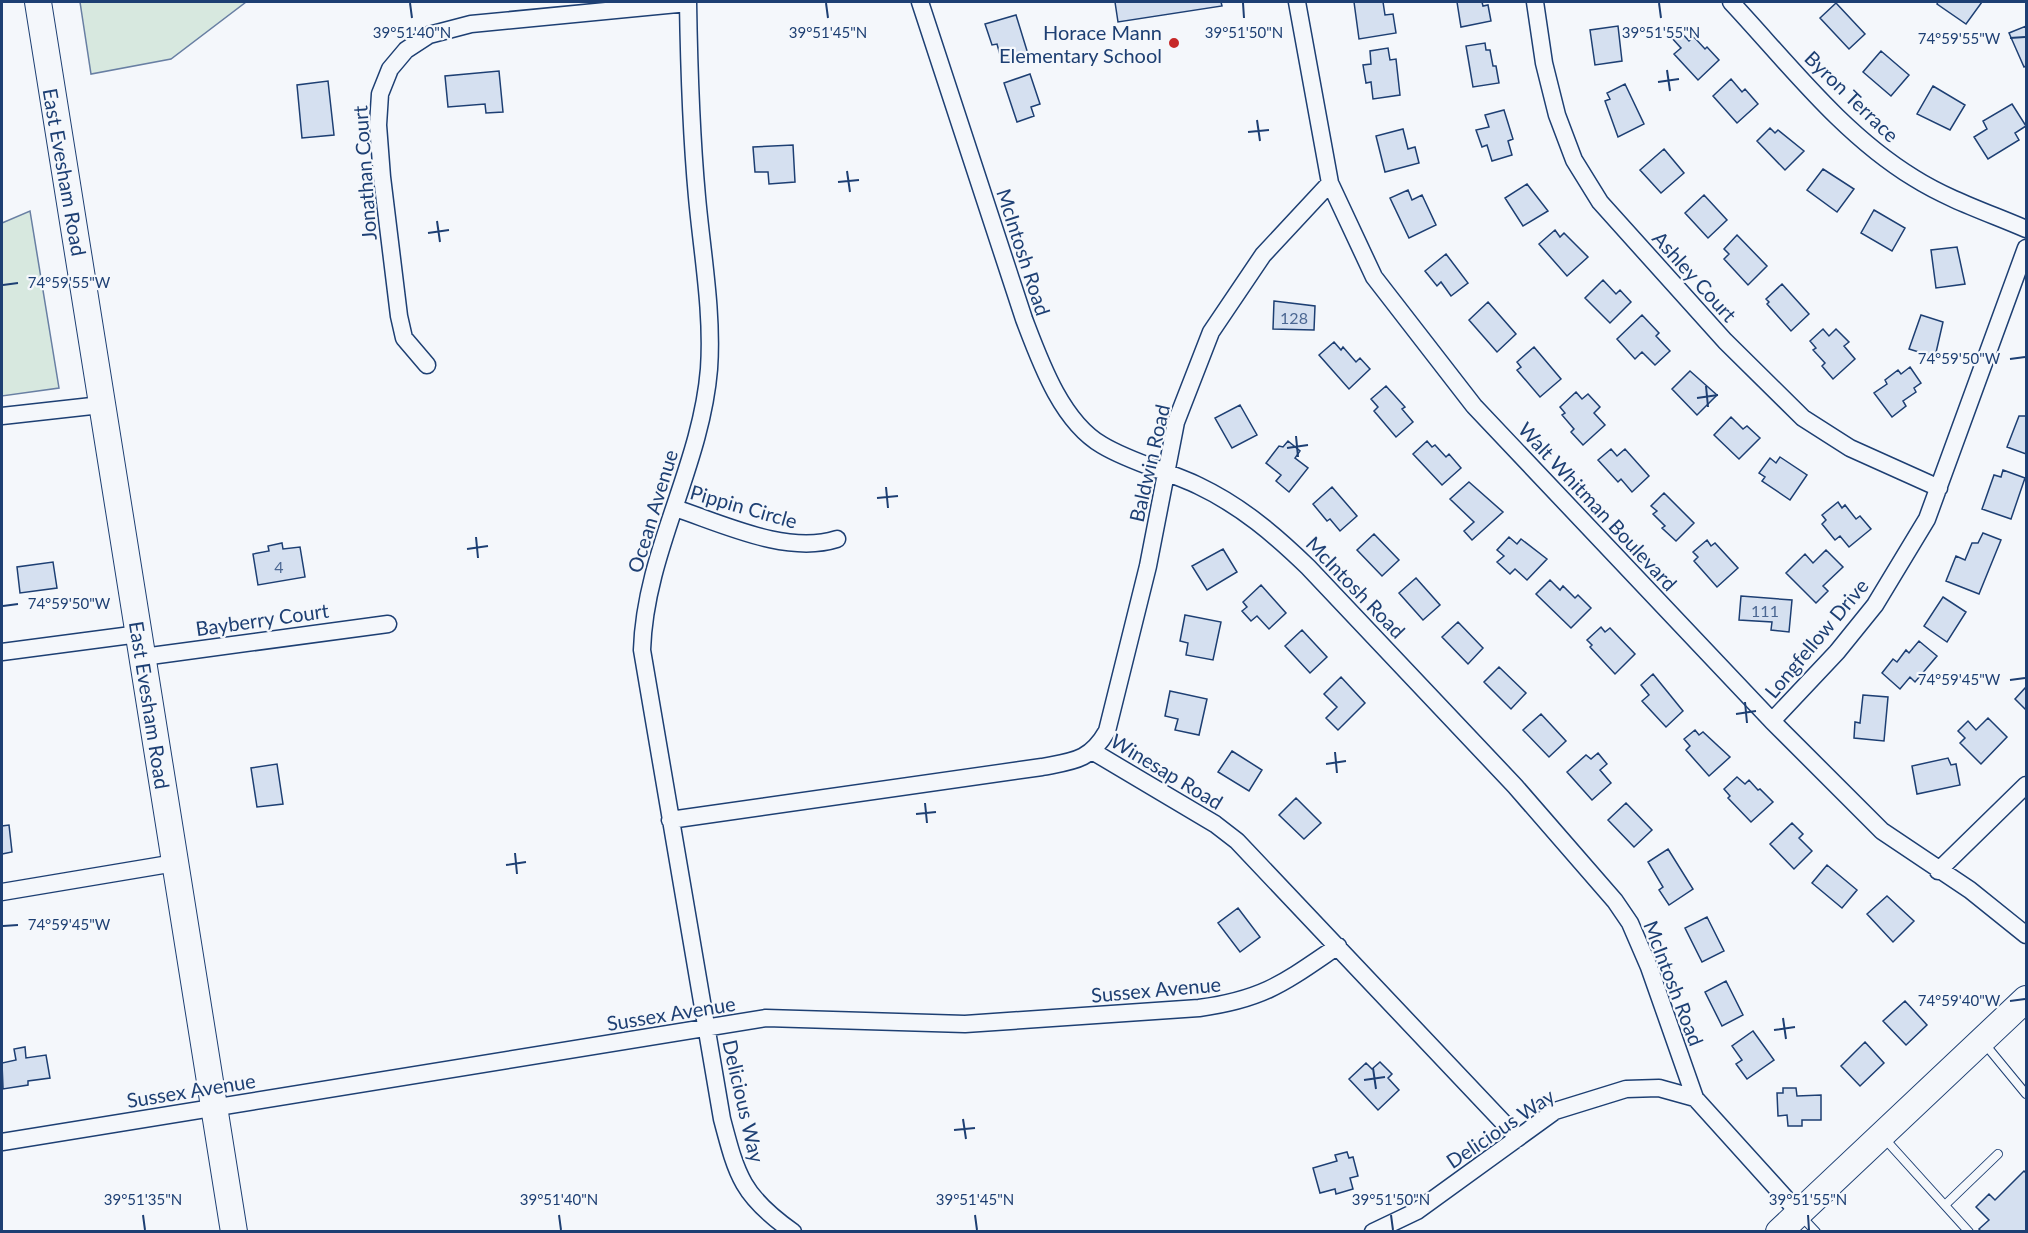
<svg xmlns="http://www.w3.org/2000/svg" width="2028" height="1233" font-family="Lato,sans-serif">
	<style>
		.green { fill: #d7e8df; stroke: #687fa3; stroke-width: 1.5 }
		.building { fill: #d5e0f0; stroke: #1d3f73; stroke-width: 1.5 }
		.lines { fill: none; stroke-linecap: round; stroke-linejoin: round }
		.service-casing { stroke: #1d3f73; stroke-width: 10 }
		.minor-casing { stroke: #1d3f73; stroke-width: 19 }
		.primary-casing { stroke: #1d3f73; stroke-width: 28 }
		.service { stroke: #f4f7fb; stroke-width: 8 }
		.minor { stroke: #f4f7fb; stroke-width: 16 }
		.primary { stroke: #f4f7fb; stroke-width: 26 }
		.ticks { fill: none; stroke: #1d3f73; stroke-width: 2 }
		.poi-dot { fill: #c62828; stroke: #f4f7fb; stroke-width: 2 }
		.labels { text-anchor: middle; dominant-baseline: central; stroke-width: 4.5; stroke-linejoin: round; paint-order: stroke }
		.number-label { font-size: 16px; fill: #4b6792 }
		.poi-label { font-size: 20px; fill: #1d3f73; stroke: #f4f7fb; text-anchor: end }
		.street-label { font-size: 20px; fill: #1d3f73; stroke: #f4f7fb }
		.ticks-label { font-size: 15px; text-anchor: middle; fill: #1d3f73; stroke: #f4f7fb; stroke-width: 4.5; stroke-linejoin: round; paint-order: stroke }
	</style>
	<rect width="100%" height="100%" fill="#f4f7fb"/>
	<path class="green" d="M80,2h166l-75,57 -80,15z
		M30,211l29,177 -57,8v-173z"/>
	<path class="building" d="M1115,2h106l1,4 -104,16z
		M1354,2h29l2,13 8,-1 3,19 -37,6z
		M1457,2h25l1,4 5,-1 3,16 -30,6z
		M1938,2h44l-16,22 -29,-20z
		M1836,3l29,31 -16,15 -29,-31z
		M1016,15l12,39 -26,8 -5,-18 -5,1 -7,-21z
		M1618,26l4,35 -27,4 -5,-35z
		M2026,26v40l-2,1 -15,-34z
		M1679,30l10,11 5,-4 11,12 2,-2 12,13 -21,20 -24,-26 7,-6 -10,-11z
		M1485,43l1,7h4l3,16h3l3,17 -26,4 -7,-41z
		M1388,48l2,12 6,-1 4,36 -27,4 -2,-17 -5,1 -3,-18 8,-1 -1,-13z
		M1881,51l28,24 -18,21 -28,-24z
		M499,71l4,41 -17,1 -1,-9 -37,3 -3,-31z
		M1030,74l10,30 -9,3 3,9 -17,6 -13,-39z
		M1731,79l11,13 3,-3 13,15 -21,19 -24,-27z
		M328,81l6,54 -32,3 -5,-53z
		M1625,84l19,40 -26,13 -13,-36 5,-2 -3,-6z
		M1933,86l32,19 -15,25 -33,-16z
		M2012,104l14,22 -11,7 4,7 -31,19 -14,-22 13,-8 -4,-8z
		M1504,110l9,29 -5,2 4,14 -20,6 -5,-16 -5,2 -6,-17 13,-3 -4,-12z
		M1770,128l5,5 3,-3 26,21 -19,19 -28,-29z
		M1403,129l5,20 7,-2 4,16 -34,9 -9,-36z
		M793,145l2,37 -26,2 -1,-12h-13l-2,-25z
		M1664,149l20,24 -23,20 -21,-23z
		M1823,169l31,20 -17,23 -30,-22z
		M1527,184l21,27 -25,15 -18,-28z
		M1408,190l4,10 10,-5 14,30 -27,13 -19,-40z
		M1704,195l23,25 -19,18 -23,-25z
		M1874,210l31,18 -13,23 -31,-18z
		M1555,230l5,7 4,-4 24,24 -21,19 -28,-32z
		M1737,235l30,31 -19,19 -24,-26 5,-5 -5,-5z
		M1957,247l8,37 -29,4 -5,-38z
		M1446,254l22,29 -17,13 -10,-14 -4,4 -12,-15z
		M1603,280l13,14 4,-4 11,12 -21,21 -25,-25z
		M1782,284l27,30 -18,17 -24,-27 2,-2 -3,-3z
		M1274,301l41,5 -1,24 -41,-1z
		M1488,302l28,32 -19,18 -28,-32z
		M1642,315l17,18 -3,3 14,15 -15,14 -13,-13 -7,7 -18,-20z
		M1921,315l22,7 -8,35 -26,-8z
		M1823,329l6,7 7,-7 13,13 -5,4 11,13 -22,20 -11,-13 3,-3 -12,-13 3,-2 -6,-7z
		M1334,342l7,8 2,-3 13,15 4,-4 10,11 -21,20 -30,-34z
		M1534,347l27,32 -21,18 -23,-27 4,-3 -4,-5z
		M1910,367l11,16 -7,5 2,4 -13,9 3,5 -14,11 -18,-24 13,-9 -2,-4 13,-10 3,4z
		M1690,371l27,24 -20,20 -25,-26z
		M1386,386l19,21 -3,2 11,13 -17,15 -22,-26 4,-4 -7,-8z
		M1576,392l6,7 6,-5 12,13 -6,6 11,12 -22,20 -12,-13 3,-3 -12,-14 3,-2 -5,-6z
		M1240,405l17,30 -25,13 -17,-30z
		M2019,416h7v38l-19,-7z
		M1731,417l12,12 4,-3 13,12 -21,21 -25,-24z
		M1288,441l12,10 -5,7 13,10 -19,24 -13,-11 5,-6 -15,-12 13,-17 4,1z
		M1427,441l5,6 3,-2 11,12 3,-3 12,14 -19,17 -29,-31z
		M1611,449l6,7 8,-7 24,27 -17,16 -11,-13 -3,3 -20,-22z
		M1780,457l27,18 -17,25 -28,-19 3,-4 -6,-4 11,-15 6,5z
		M2003,470l22,8 -14,41 -29,-10 12,-34 7,2z
		M1469,482l34,30 -31,28 -8,-9 10,-9 -24,-23z
		M1332,487l25,29 -17,15 -10,-12 -3,2 -14,-17z
		M1664,493l30,30 -18,18 -14,-13 3,-2 -12,-12 4,-3 -6,-5z
		M1838,502l4,6 3,-3 11,14 4,-3 11,13 -22,18 -9,-11 -5,4 -13,-16 4,-4 -4,-5z
		M1983,533l18,7 -22,54 -33,-13 10,-25 9,4 7,-17h6z
		M1374,534l25,26 -17,16 -25,-26z
		M1509,537l8,7 4,-5 26,20 -20,21 -12,-11 -5,5 -13,-12 7,-6 -7,-6z
		M1707,540l4,6 4,-3 23,25 -21,19 -23,-26 4,-4 -5,-5z
		M282,543l1,6 17,-2 5,30 -47,8 -5,-31 16,-3 -1,-5z
		M1223,549l14,23 -30,18 -15,-24z
		M1826,550l17,17 -20,19 5,5 -12,12 -30,-30 19,-19 8,9z
		M53,562l4,26 -37,5 -3,-26z
		M1416,578l24,27 -17,15 -24,-27z
		M1550,580l10,10 3,-4 12,12 3,-3 13,13 -20,20 -35,-34z
		M1261,585l25,28 -17,16 -12,-13 -6,5 -9,-10 5,-4 -4,-5z
		M1741,596l51,4 -3,32 -18,-2 1,-8 -33,-2z
		M1943,597l23,15 -19,30 -23,-16z
		M1185,615l36,7 -8,38 -27,-5 2,-12 -8,-2z
		M1458,622l25,26 -15,16 -26,-27z
		M1601,627l4,5 5,-4 25,26 -20,20 -25,-27 2,-2 -5,-5z
		M1302,630l25,27 -17,16 -25,-27z
		M1919,641l18,15 -22,26 -5,-5 -10,12 -18,-16 11,-14 4,3 9,-12 3,3z
		M1499,667l27,26 -15,16 -27,-27z
		M1653,674l30,37 -17,16 -24,-26 7,-6 -8,-10z
		M1341,677l24,26 -27,27 -12,-12 11,-11 -13,-13z
		M2026,687v23l-11,-11z
		M1170,691l37,8 -8,36 -24,-5 3,-11 -13,-3z
		M1863,695l25,2 -4,44 -30,-3 1,-16 5,1z
		M1541,714l25,27 -17,16 -26,-27z
		M1988,718l19,19 -26,27 -21,-21 5,-5 -7,-7 10,-10 8,9z
		M1695,730l4,5 4,-3 27,25 -21,19 -23,-26 4,-4 -6,-7z
		M1232,751l30,19 -13,21 -31,-19z
		M1598,753l9,11 -7,6 11,13 -19,17 -25,-28 19,-17 5,4z
		M1948,758l3,7 5,-1 4,21 -43,9 -5,-28z
		M277,764l6,40 -26,3 -6,-39z
		M1737,777l8,7 4,-4 9,10 2,-1 13,13 -22,20 -23,-24 2,-2 -6,-7z
		M1296,798l25,25 -17,16 -25,-24z
		M1626,803l26,27 -18,17 -26,-27z
		M1792,823l11,11 -4,4 13,13 -18,18 -24,-25z
		M9,825l3,27 -10,2v-28z
		M1668,849l25,40 -24,16 -10,-15 4,-3 -15,-25z
		M1827,865l30,25 -15,18 -30,-25z
		M1887,896l27,25 -21,21 -26,-28z
		M1238,908l22,29 -20,15 -22,-29z
		M1707,917l17,34 -22,11 -17,-34z
		M1726,981l17,34 -21,11 -17,-34z
		M1905,1001l22,24 -21,20 -23,-24z
		M1753,1031l21,29 -27,19 -11,-15 6,-4 -10,-14z
		M1865,1042l19,21 -24,23 -19,-20z
		M25,1047l1,11 20,-3 4,23 -22,3v4l-25,4 -1,-26 14,-3 -2,-11z
		M1380,1062l12,12 -4,4 11,12 -21,20 -29,-31 17,-16 6,6z
		M1783,1088h13l1,8 24,-1v25h-19v6h-14l-1,-11 -9,1 -1,-23h6z
		M1347,1152l2,6 4,-1 5,19 -8,2 3,11 -17,5 -1,-5 -15,4 -7,-25 24,-7 -2,-6z
		M2024,1171l2,2v59h-44l-3,-3 10,-9 -13,-13 13,-13 6,6z"/>
	<g class="lines">
		<g class="service-casing">
			<path id="service" d="M1984,1043l42,51
				M1884,1138l85,94
				M1945,1205l53,-51
				M1801,1216l15,16"/>
		</g>
		<g class="minor-casing">
			<path id="minor" d="M688,2c1,64 3,130 9,195 5,56 16,115 12,172 -8,98 -64,183 -67,281l80,469c15,57 20,77 71,113
				M920,2l104,317c16,42 37,102 78,126 30,18 66,26 97,41 42,20 76,49 109,81l207,219 100,115 15,22 19,44 46,131 104,115
				M1297,2l33,181 44,94 100,129 298,315 110,110 88,59 56,45
				M1535,2l9,61 13,52 17,45 26,42 125,139 78,77 47,30 89,40
				M1731,2c57,61 111,132 183,176 35,22 75,35 112,51
				M427,365l-23,-27 -5,-22 -17,-139 -4,-52 2,-31 10,-25 16,-19 23,-15 42,-11 217,-21
				M2,416l99,-11
				M675,508c48,16 112,47 162,31
				M2,652l137,-18
				M143,657l245,-33
				M1772,721l65,-69 38,-47 52,-86 99,-271
				M1092,751l123,73 22,17 281,297
				M670,820l372,-53c31,-6 48,-6 65,-36l41,-165 28,-144 35,-90 52,-77 67,-72
				M1938,871l88,-86
				M2,892l173,-29
				M2,1142l764,-124 199,6 234,-16c66,-9 86,-26 139,-62
				M1373,1232l44,-21 138,-100 71,-22 33,-1 36,10"/>
		</g>
		<g class="primary-casing">
			<path id="primary" d="M38,2l196,1230
				M1779,1232l247,-233"/>
		</g>
		<use href="#service" class="service"/>
		<use href="#minor" class="minor"/>
		<use href="#primary" class="primary"/>
	</g>
	<path class="ticks" d="M410,3l2,15M826,3l2,15M1243,3l1,15M1659,3l2,15M2010,38l15,-1M1667,70l3,21M1658,82l21,-3M1257,120l3,21M1248,132l21,-2M847,171l3,21M838,182l21,-2M437,221l3,21M428,233l21,-3M3,285l15,-2M2010,359l15,-2M1706,386l2,21M1697,398l21,-3M1296,436l2,21M1287,448l21,-3M886,487l2,21M877,498l21,-2M476,537l2,21M467,549l21,-3M3,606l15,-2M2010,680l15,-2M1745,702l2,21M1736,714l20,-3M1335,752l2,21M1326,764l20,-3M925,803l2,20M916,814l20,-2M515,853l2,21M506,865l20,-3M3,926l15,-1M2010,1001l15,-2M1783,1018l3,21M1774,1030l21,-3M1373,1068l3,21M1364,1080l21,-3M963,1119l3,20M954,1130l21,-2M143,1215l2,15M559,1215l2,15M975,1215l2,15M1391,1215l2,15M1808,1215l1,15"/>
	<circle class="poi-dot" cx="1174" cy="43" r="6"/>
	<g class="labels">
		<g class="number-label">
			<text x="1294" y="317">128</text>
			<text x="279" y="566">4</text>
			<text x="1765" y="610">111</text>
		</g>
		<g class="poi-label">
			<text x="1162" y="32">Horace Mann<tspan x="1162" dy="23">Elementary School</tspan></text>
		</g>
		<g class="street-label">
			<text transform="translate(1852 96) rotate(44)">Byron Terrace</text>
			<text transform="translate(65 172) rotate(80)">East Evesham Road</text>
			<text transform="translate(364 173) rotate(-94)">Jonathan Court</text>
			<text transform="translate(1024 252) rotate(72)">McIntosh Road</text>
			<text transform="translate(1695 276) rotate(48)">Ashley Court</text>
			<text transform="translate(1149 463) rotate(-77)">Baldwin Road</text>
			<text transform="translate(744 506) rotate(16)">Pippin Circle</text>
			<text transform="translate(1598 506) rotate(47)">Walt Whitman Boulevard</text>
			<text transform="translate(652 511) rotate(-73)">Ocean Avenue</text>
			<text transform="translate(1356 587) rotate(46)">McIntosh Road</text>
			<text transform="translate(262 619) rotate(-8)">Bayberry Court</text>
			<text transform="translate(1816 638) rotate(-50)">Longfellow Drive</text>
			<text transform="translate(150 705) rotate(81)">East Evesham Road</text>
			<text transform="translate(1167 771) rotate(31)">Winesap Road</text>
			<text transform="translate(1674 983) rotate(69)">McIntosh Road</text>
			<text transform="translate(1156 989) rotate(-5)">Sussex Avenue</text>
			<text transform="translate(671 1013) rotate(-9)">Sussex Avenue</text>
			<text transform="translate(191 1090) rotate(-9)">Sussex Avenue</text>
			<text transform="translate(744 1101) rotate(77)">Delicious Way</text>
			<text transform="translate(1500 1128) rotate(-34)">Delicious Way</text>
		</g>
	</g>
	<g class="ticks-label">
		<text x="412" y="38">39°51'40"N</text>
		<text x="828" y="38">39°51'45"N</text>
		<text x="1244" y="38">39°51'50"N</text>
		<text x="1661" y="38">39°51'55"N</text>
		<text x="1959" y="44">74°59'55"W</text>
		<text x="69" y="288">74°59'55"W</text>
		<text x="1959" y="364">74°59'50"W</text>
		<text x="69" y="609">74°59'50"W</text>
		<text x="1959" y="685">74°59'45"W</text>
		<text x="69" y="930">74°59'45"W</text>
		<text x="1959" y="1006">74°59'40"W</text>
		<text x="143" y="1205">39°51'35"N</text>
		<text x="559" y="1205">39°51'40"N</text>
		<text x="975" y="1205">39°51'45"N</text>
		<text x="1391" y="1205">39°51'50"N</text>
		<text x="1808" y="1205">39°51'55"N</text>
	</g>
	<rect width="2028" height="1233" fill="none" stroke="#1d3f73" stroke-width="6"/>
</svg>
